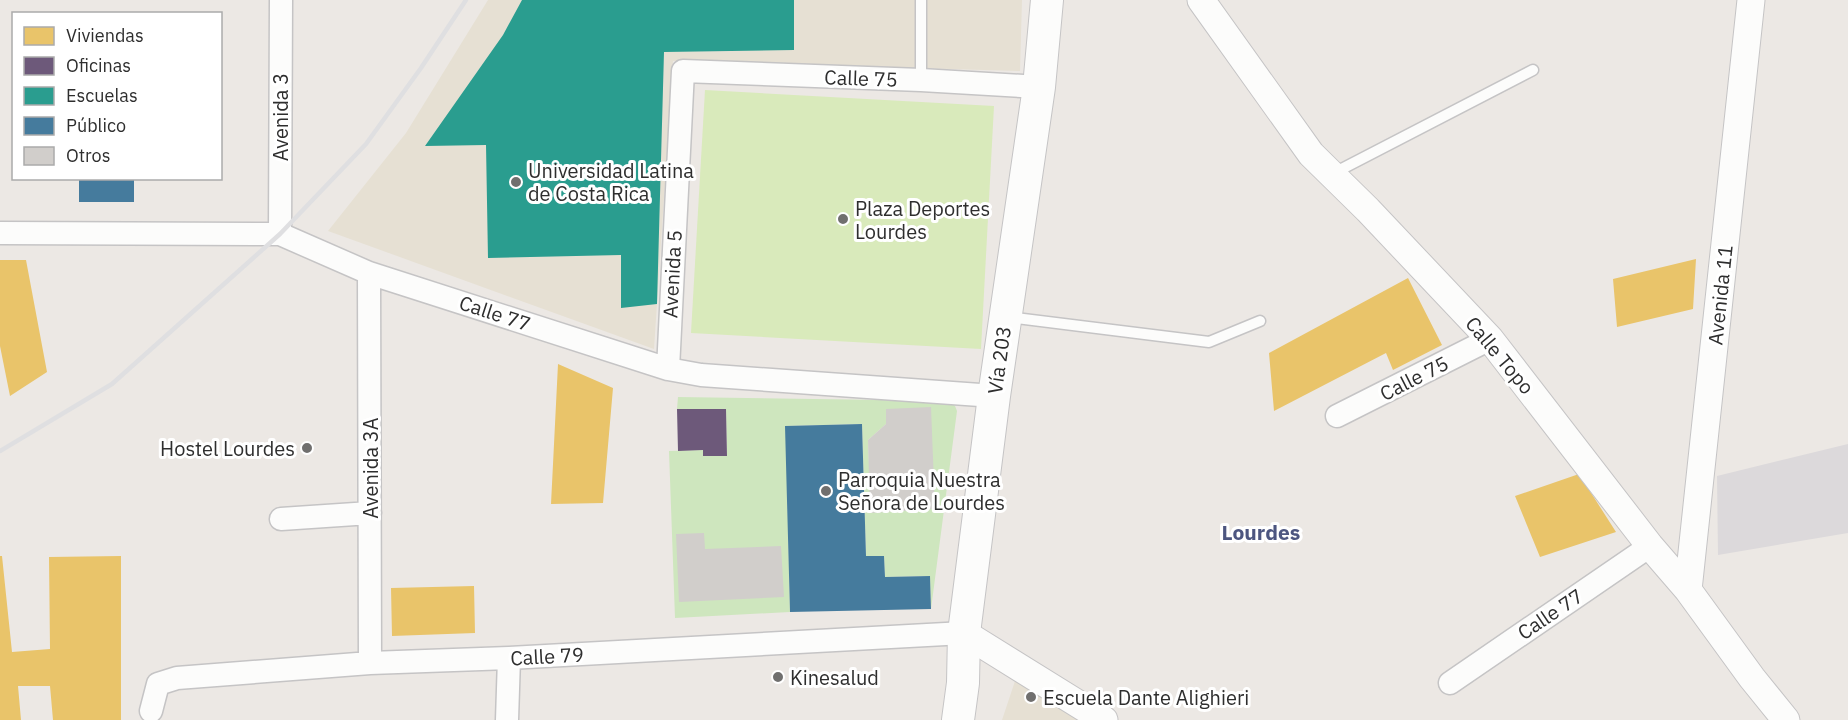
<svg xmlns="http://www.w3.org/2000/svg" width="1848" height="720" font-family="'IBM Plex Sans',sans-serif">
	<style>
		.industrial { fill: #dcd9db }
		.education { fill: #e6e0d3 }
		.green { fill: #cee6be; fill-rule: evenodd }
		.pitch { fill: #d9eabb }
		.homes { fill: #e9c46a }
		.offices { fill: #6d597a }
		.schools { fill: #2a9d8f }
		.public { fill: #457b9d }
		.building { fill: #d1cecb }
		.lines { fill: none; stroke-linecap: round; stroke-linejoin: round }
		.service-casing { stroke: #c5c4c5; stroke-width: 13 }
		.minor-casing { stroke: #c5c4c5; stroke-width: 25 }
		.tertiary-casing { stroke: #c5c4c5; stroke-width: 29 }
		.secondary-casing { stroke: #c5c4c5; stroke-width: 34 }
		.service { stroke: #fcfcfb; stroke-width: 10 }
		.minor { stroke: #fcfcfb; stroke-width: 22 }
		.tertiary { stroke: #fcfcfb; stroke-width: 27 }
		.secondary { stroke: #fcfcfb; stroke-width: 32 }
		.rail { stroke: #dfdfe1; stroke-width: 4.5 }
		.poi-dot { fill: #706f6e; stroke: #fff; stroke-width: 2 }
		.labels { text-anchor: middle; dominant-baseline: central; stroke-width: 6; stroke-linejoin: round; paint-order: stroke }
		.street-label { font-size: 20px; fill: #2e2e2e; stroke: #fff }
		.poi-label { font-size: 20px; fill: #2e2e2e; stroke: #fff; text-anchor: start }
		.neighbourhood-label { font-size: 21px; font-weight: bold; fill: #4d5680; stroke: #fff }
	</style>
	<rect width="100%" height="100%" fill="#ece8e4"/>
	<path class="industrial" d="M1848,444v89l-130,22 -1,-79z"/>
	<path class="education" d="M488,0h534l-2,71 -347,-10 -19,288 -326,-118 78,-98z
		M1017,675l72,45h-87z"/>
	<path class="green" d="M678,397l273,4 4,5 2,5 -26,198 -1,-33 -45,1 -1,-21h-18l-4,-132 -76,2 4,186 -115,6 -6,-167 34,-1v6h24l-1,-47h-49zM886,424l-15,89 -3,-73z"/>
	<path class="pitch" d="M705,90l289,16 -13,243 -290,-16z"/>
	<path class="homes" d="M1696,259l-3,50 -76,18 -4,-48z
		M0,260h26l21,112 -37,24 -10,-50z
		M1408,278l34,67 -49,25 -7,-17 -112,58 -5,-58z
		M558,364l55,24 -10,115 -52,1z
		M1579,474l37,58 -76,25 -25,-61z
		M0,556h2l10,96 38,-3 -1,-92 72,-1v164h-68l-3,-34h-32l3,34h-21z
		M474,586l1,47 -83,3 -1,-48z"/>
	<path class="offices" d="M677,409h49l1,47h-24v-6l-25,1z"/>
	<path class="schools" d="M522,0h272v50l-130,2 -7,252 -36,4v-53l-133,3 -2,-113 -61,1 78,-111z"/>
	<path class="public" d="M79,178h55v24h-55z
		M862,424l4,132h18l1,21 45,-1 1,33 -141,3 -5,-186z"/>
	<path class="building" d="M931,407l4,102 -65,4 -2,-73 18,-16v-15z
		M704,533l1,16 76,-3 3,51 -105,5 -3,-68z"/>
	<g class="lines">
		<g class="service-casing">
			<path id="service" d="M921,80v-80
				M1332,174l201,-104
				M1008,317l201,25 51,-21"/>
		</g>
		<g class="minor-casing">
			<path id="minor" d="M0,233l280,1 89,39 299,96 33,6 293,21
				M280,234l1,-234
				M369,273l1,390
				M668,369l15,-298 238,9 118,7
				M1337,416l153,-77
				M281,519l89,-6
				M1450,683l200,-137
				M151,711l7,-27 19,-6 193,-15 139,-5 455,-25
				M507,720l2,-62"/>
		</g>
		<g class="tertiary-casing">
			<path id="tertiary" d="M1201,0l110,154 57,56 122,129 160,207 38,44 64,88 34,42
				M1688,590l63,-590
				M964,633l140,87"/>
		</g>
		<g class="secondary-casing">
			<path id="secondary" d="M958,720l5,-37 1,-50 30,-237 45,-309 8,-87"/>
		</g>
		<use href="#service" class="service"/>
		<use href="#minor" class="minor"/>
		<use href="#tertiary" class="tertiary"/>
		<use href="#secondary" class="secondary"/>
		<path class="rail" d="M0,451l112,-67 168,-150 86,-90 55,-76 45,-68"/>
	</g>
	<g class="poi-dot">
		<circle cx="516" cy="182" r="6"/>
		<circle cx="843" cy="219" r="6"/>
		<circle cx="307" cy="448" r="6"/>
		<circle cx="826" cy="491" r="6"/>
		<circle cx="778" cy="677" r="6"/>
		<circle cx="1031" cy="697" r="6"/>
	</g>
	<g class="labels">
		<g class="street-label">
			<text transform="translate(861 78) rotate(2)">Calle 75</text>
			<text transform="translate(280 117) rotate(-90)">Avenida 3</text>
			<text transform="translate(672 274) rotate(-87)">Avenida 5</text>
			<text transform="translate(1720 295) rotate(-84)">Avenida 11</text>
			<text transform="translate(495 313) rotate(18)">Calle 77</text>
			<text transform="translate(1500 355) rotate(50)">Calle Topo</text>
			<text transform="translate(999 360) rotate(-82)">Vía 203</text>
			<text transform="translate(1414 378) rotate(-27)">Calle 75</text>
			<text transform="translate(370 468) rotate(-90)">Avenida 3A</text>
			<text transform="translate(1550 614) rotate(-34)">Calle 77</text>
			<text transform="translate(547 656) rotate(-3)">Calle 79</text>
		</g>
		<g class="poi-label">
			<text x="528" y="170">Universidad Latina<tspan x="528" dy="23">de Costa Rica</tspan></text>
			<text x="855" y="208">Plaza Deportes<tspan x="855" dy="23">Lourdes</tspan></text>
			<text x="295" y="448" text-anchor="end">Hostel Lourdes</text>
			<text x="838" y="479">Parroquia Nuestra<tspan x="838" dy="23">Señora de Lourdes</tspan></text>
			<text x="790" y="677">Kinesalud</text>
			<text x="1043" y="697">Escuela Dante Alighieri</text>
		</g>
		<g class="neighbourhood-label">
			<text x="1261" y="532">Lourdes</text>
		</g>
	</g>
	<rect x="12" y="12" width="210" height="168" fill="#ffffff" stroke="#ababab" stroke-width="1.5"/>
	<rect x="24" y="27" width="30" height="18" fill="#e9c46a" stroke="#ababab" stroke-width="1.5"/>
	<text x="66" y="42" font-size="18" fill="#2e2e2e">Viviendas</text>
	<rect x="24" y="57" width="30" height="18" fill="#6d597a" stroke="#ababab" stroke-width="1.5"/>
	<text x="66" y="72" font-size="18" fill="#2e2e2e">Oficinas</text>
	<rect x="24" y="87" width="30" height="18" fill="#2a9d8f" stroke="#ababab" stroke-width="1.5"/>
	<text x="66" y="102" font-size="18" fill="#2e2e2e">Escuelas</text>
	<rect x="24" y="117" width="30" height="18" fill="#457b9d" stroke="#ababab" stroke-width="1.5"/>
	<text x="66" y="132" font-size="18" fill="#2e2e2e">Público</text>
	<rect x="24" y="147" width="30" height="18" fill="#d1cecb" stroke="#ababab" stroke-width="1.5"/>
	<text x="66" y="162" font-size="18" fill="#2e2e2e">Otros</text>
</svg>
